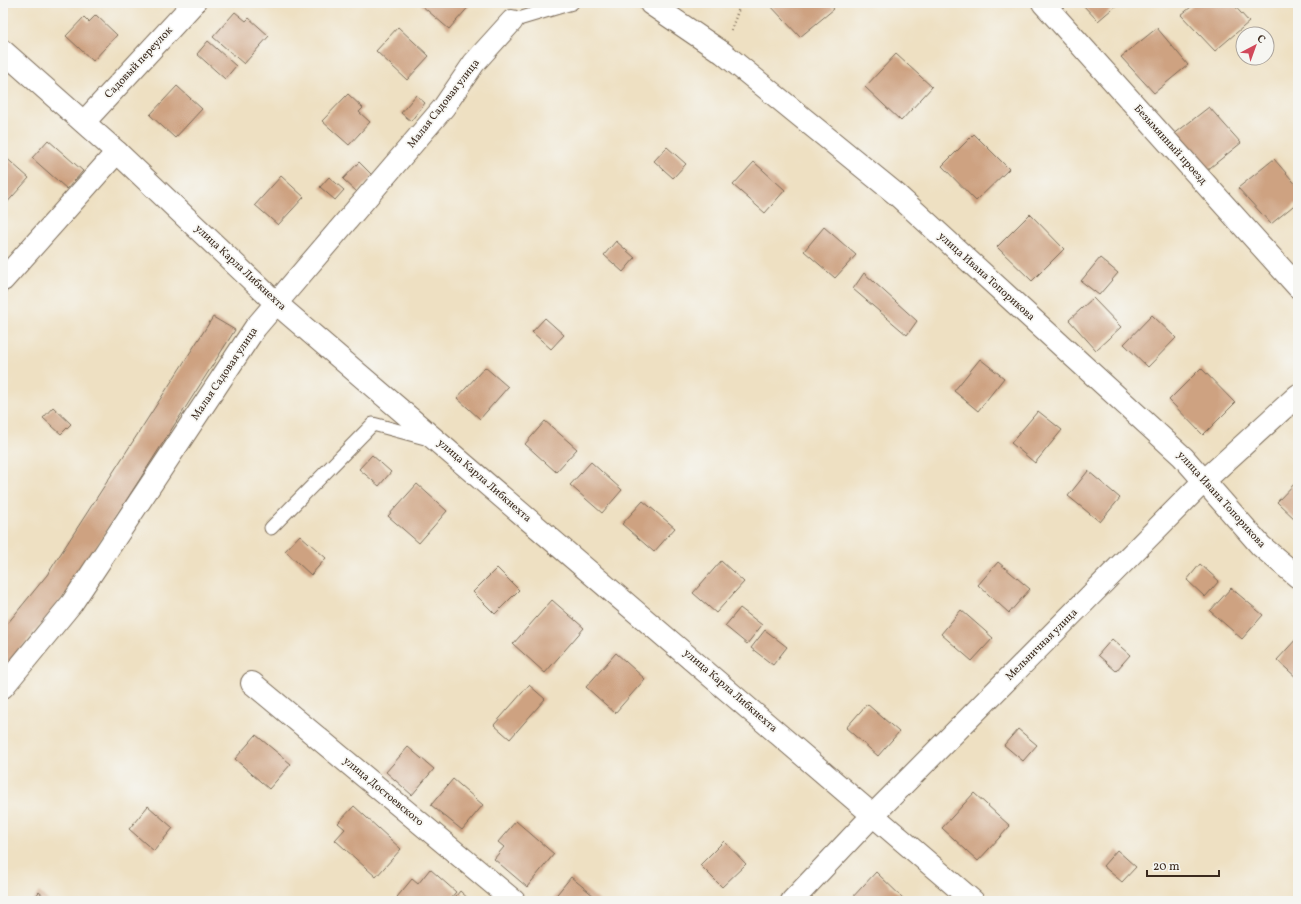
<svg xmlns="http://www.w3.org/2000/svg" width="1301" height="904" font-family="Vollkorn,serif">
	<style>
		.building { fill: #cea281 }
		.lines { fill: none; stroke-linecap: round; stroke-linejoin: round }
		.service-casing { stroke: #7a6a57; stroke-width: 15 }
		.minor-casing { stroke: #7a6a57; stroke-width: 24 }
		.tertiary-casing { stroke: #7a6a57; stroke-width: 24 }
		.path { stroke: #7a6a57; stroke-width: 2.5; stroke-dasharray: 1 3; stroke-linecap: butt }
		.service { stroke: #fff; stroke-width: 13 }
		.minor { stroke: #fff; stroke-width: 22 }
		.tertiary { stroke: #fff; stroke-width: 22 }
		.labels { text-anchor: middle; dominant-baseline: central; stroke-width: 3.5; stroke-linejoin: round; paint-order: stroke }
		.street-label { font-size: 11px; fill: #3b2a1e; stroke: #f6f6f2 }
	</style>
	<rect width="100%" height="100%" fill="#f6f6f2"/>
	<filter id="ink" filterUnits="userSpaceOnUse"><feTurbulence type="fractalNoise" baseFrequency=".025" numOctaves="2"/><feDisplacementMap in="SourceGraphic" scale="8" xChannelSelector="R" yChannelSelector="G"/><feConvolveMatrix kernelMatrix="1 2 1 2 8 2 1 2 1" color-interpolation-filters="sRGB"/></filter>
	<filter id="wash" filterUnits="userSpaceOnUse"><feTurbulence type="fractalNoise" baseFrequency=".012" numOctaves="4" result="noise"/><feDisplacementMap in="SourceGraphic" scale="16" xChannelSelector="R" yChannelSelector="G"/><feGaussianBlur stdDeviation="0.9" result="paint"/><feColorMatrix in="noise" values="0 0 0 0 0 0 0 0 0 0 0 0 0 0 0 0 0 1.4 0 .05"/><feComposite in="paint" operator="in"/></filter>
	<g filter="url(#wash)">
		<rect width="100%" height="100%" fill="#eee0c2"/>
		<g id="blocks">
			<path class="building" d="M423,3h49l-23,26 -28,-24z
				M768,3h61l5,6 -34,28z
				M1081,3h38l-21,18z
				M1196,3h36l17,19 -34,29 -34,-36z
				M235,12l11,9 3,-3 20,18 -25,28 -31,-27z
				M96,15l21,20 -24,26 -27,-25 18,-19 5,5z
				M398,27l31,29 -22,24 -31,-29z
				M1157,28l31,37 -34,28 -33,-36z
				M208,41l28,25 -11,13 -28,-25z
				M896,54l36,33 -31,34 -36,-34z
				M177,86l25,23 -27,29 -25,-23z
				M348,94l15,14 -4,4 11,10 -21,23 -27,-24z
				M416,95l9,8 -14,18 -10,-8z
				M1209,107l32,36 -35,28 -33,-36z
				M974,134l35,35 -33,32 -34,-35z
				M48,140l35,31 -16,18 -35,-31z
				M667,147l19,17 -13,14 -19,-17z
				M3,155l26,23 -25,28 -1,-1z
				M1274,159l24,28v15l-27,22 -33,-36z
				M359,162l14,14 -16,16 -14,-13z
				M754,162l31,28 -20,23 -32,-28z
				M281,176l23,21 -26,28 -23,-20z
				M329,177l15,13 -9,10 -15,-13z
				M1030,214l34,35 -32,32 -35,-34z
				M824,227l32,28 -21,23 -31,-27z
				M616,241l19,17 -12,14 -19,-17z
				M1100,258l18,15 -19,22 -18,-14z
				M864,273l53,48 -10,14 -54,-46z
				M1093,298l28,29 -25,23 -27,-30z
				M1152,315l24,23 -28,29 -24,-23z
				M213,317l22,13 -166,260 -66,80v-41l44,-54z
				M545,318l19,17 -13,14 -19,-17z
				M980,359l24,19 -26,33 -24,-20z
				M485,367l23,20 -28,32 -23,-21z
				M1201,368l34,35 -32,32 -34,-35z
				M53,407l18,17 -10,10 -18,-16z
				M1038,411l24,19 -27,33 -24,-20z
				M545,421l32,28 -21,23 -31,-28z
				M372,455l19,17 -12,14 -20,-17z
				M591,462l31,28 -20,23 -32,-28z
				M1088,471l32,27 -20,24 -32,-26z
				M1298,480v42l-21,-20z
				M417,484l30,27 -28,32 -31,-27z
				M643,501l32,27 -21,24 -32,-28z
				M300,535l26,23 -15,17 -26,-24z
				M721,561l23,21 -28,31 -23,-20z
				M998,562l32,27 -21,24 -31,-28z
				M1200,564l19,17 -14,16 -18,-17z
				M497,568l22,22 -24,24 -22,-22z
				M1231,588l32,27 -21,24 -32,-28z
				M552,600l32,28 -39,45 -32,-29z
				M740,608l22,17 -15,19 -22,-18z
				M961,610l32,28 -21,23 -31,-27z
				M765,630l22,17 -14,18 -22,-17z
				M1298,637v42l-21,-19z
				M1112,639l18,16 -14,16 -18,-16z
				M616,653l29,26 -30,34 -29,-26z
				M529,685l16,14 -35,40 -16,-14z
				M867,704l32,28 -21,24 -32,-28z
				M1018,729l19,16 -14,16 -19,-16z
				M256,735l35,29 -22,25 -34,-30z
				M408,747l26,22 -22,26 -26,-23z
				M453,779l30,26 -21,25 -31,-25z
				M974,793l36,33 -32,35 -36,-33z
				M148,806l25,22 -19,23 -25,-22z
				M354,806l47,43 -25,28 -41,-37 10,-11 -7,-6z
				M516,821l38,33 -27,33 -33,-28 10,-12 -6,-5z
				M724,841l22,23 -24,23 -22,-22z
				M1117,850l19,17 -14,15 -19,-16z
				M430,869l26,23 -8,9h-46l-5,-4 15,-18 6,5z
				M876,872l30,29 -56,-1z
				M571,877l29,24h-44l-3,-2z
				M460,891l11,10h-19z
				M39,892l10,9h-17z"/>
		</g>
	</g>
	<g filter="url(#ink)">
		<use href="#blocks" fill-opacity="0" stroke="#7a6a57" stroke-width="1"/>
		<g class="lines">
			<g class="service-casing">
				<path id="service" d="M512,21l60,-18
					M271,528l102,-104 56,15"/>
			</g>
			<g class="minor-casing">
				<path id="minor" d="M1043,3l255,284
					M651,4l72,49 173,141 287,263 78,89 37,31
					M84,122l110,-119
					M3,280l114,-128
					M252,683l262,218
					M3,687l69,-84 183,-275 189,-221 30,-44 38,-42
					M792,901l82,-87 330,-333 94,-86"/>
			</g>
			<g class="tertiary-casing">
				<path id="tertiary" d="M3,51l114,101 160,152 696,597"/>
			</g>
			<path class="path" d="M731,30l10,-27"/>
			<use href="#service" class="service"/>
			<use href="#minor" class="minor"/>
			<use href="#tertiary" class="tertiary"/>
		</g>
	</g>
	<g class="labels">
		<g class="street-label">
			<text transform="translate(139 63) rotate(-47)">Садовый переулок</text>
			<text transform="translate(444 104) rotate(-52)">Малая Садовая улица</text>
			<text transform="translate(1170 145) rotate(48)">Безымянный проезд</text>
			<text transform="translate(240 268) rotate(43)">улица Карла Либкнехта</text>
			<text transform="translate(986 277) rotate(42)">улица Ивана Топорикова</text>
			<text transform="translate(225 374) rotate(-56)">Малая Садовая улица</text>
			<text transform="translate(484 481) rotate(41)">улица Карла Либкнехта</text>
			<text transform="translate(1221 500) rotate(48)">улица Ивана Топорикова</text>
			<text transform="translate(1042 645) rotate(-45)">Мельничная улица</text>
			<text transform="translate(730 691) rotate(41)">улица Карла Либкнехта</text>
			<text transform="translate(383 792) rotate(40)">улица Достоевского</text>
		</g>
	</g>
	<rect width="1301" height="904" fill="none" stroke="#f6f6f2" stroke-width="16"/>
	<g transform="translate(1255 46) rotate(41)"><circle r="19" fill="#f6f6f2" stroke="#aba49d"/>
	<path d="M0-3L7 15L0 10L-7 15Z" fill="#d1495b"/>
	<text y="-6" font-size="11" font-weight="bold" text-anchor="middle" fill="#3b2a1e">С</text>
	</g>
	<path d="M1147 870v6h72v-6" fill="none" stroke="#3b2a1e" stroke-width="2"/>
	<text x="1153" y="870" font-size="12" fill="#3b2a1e" stroke="#f6f6f2" stroke-width="3" paint-order="stroke">20 m</text>
</svg>
